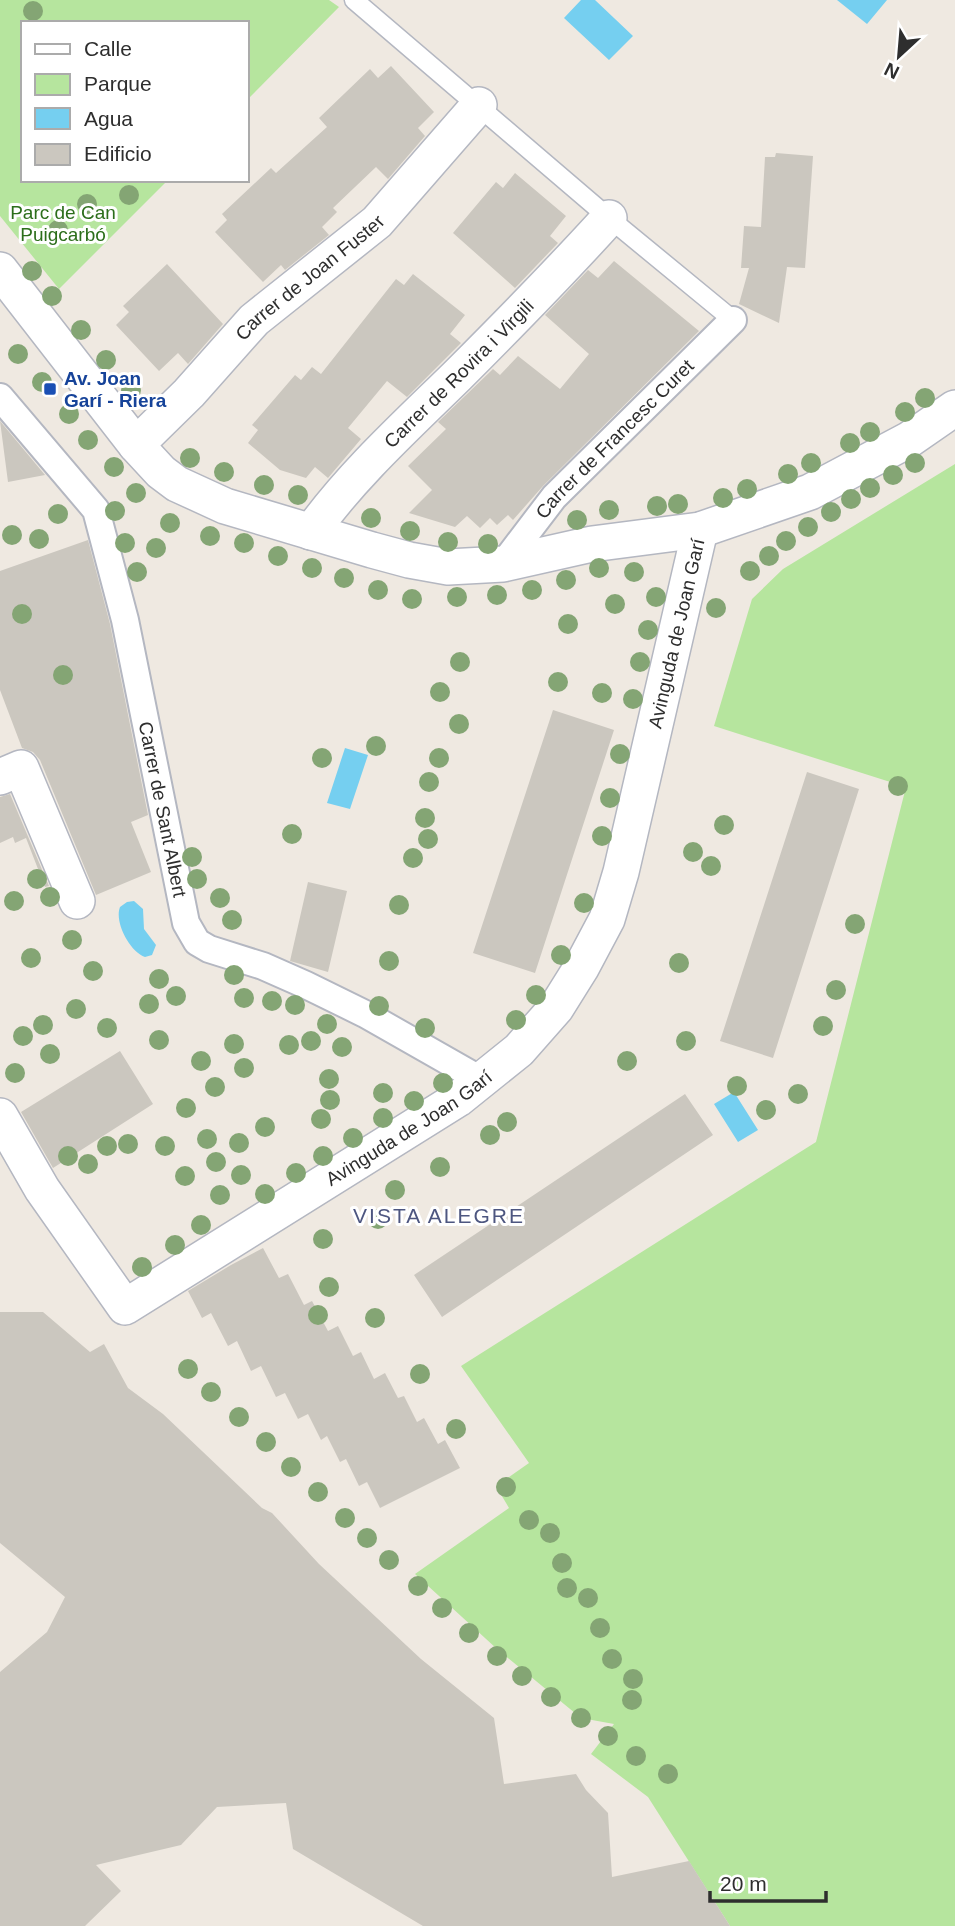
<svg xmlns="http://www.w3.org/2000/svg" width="955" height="1926" font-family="Arial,sans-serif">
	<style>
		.green { fill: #b6e59e }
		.water { fill: #75cff0 }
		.building { fill: #cbc7bf }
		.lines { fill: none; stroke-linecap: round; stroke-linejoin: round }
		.service-casing { stroke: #b4b7c1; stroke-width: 21 }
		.pedestrian-casing { stroke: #b4b7c1; stroke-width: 30 }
		.minor-casing { stroke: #b4b7c1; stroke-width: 38 }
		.service { stroke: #fff; stroke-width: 18 }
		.pedestrian { stroke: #fff; stroke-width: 26 }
		.minor { stroke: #fff; stroke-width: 35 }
		.tree { fill: #84a574 }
		.transit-dot { fill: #1a4fb4; stroke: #fff; stroke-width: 2.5 }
		.labels { text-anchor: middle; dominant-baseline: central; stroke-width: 6; stroke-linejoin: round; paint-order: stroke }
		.park-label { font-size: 19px; fill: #2c6e1b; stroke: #fff }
		.street-label { font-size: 19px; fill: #2e2e2e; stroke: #fff }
		.transit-label { font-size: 19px; font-weight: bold; fill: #164399; stroke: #fff; text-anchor: start }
		.neighbourhood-label { font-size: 21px; letter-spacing: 2px; fill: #4d5680; stroke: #fff }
	</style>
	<rect width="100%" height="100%" fill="#efe9e1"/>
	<path class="green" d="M0,0h329l10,7 -92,93v-77h-224v157h145l-109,109 -59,-73z
		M955,464v1462h-225l-82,-129 -57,-43 23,-30 -33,-6 -84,-69 -82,-75 94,-66 -13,-22 33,-23 -68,-97 355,-224 90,-355 -192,-61 38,-127 31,-30z"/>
	<path class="water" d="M581,0h14l38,36 -24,24 -45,-42z
		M837,0h50l-20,24z
		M345,748l23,7 -18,54 -23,-6z
		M134,901l9,8 1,20 12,16 -4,10 -7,2c-15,-5 -31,-35 -25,-50l7,-5z
		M734,1092l24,38 -20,12 -24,-38z"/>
	<path class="building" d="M391,66l43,46 -16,16 7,8 -37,43 -12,-12 -43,41 4,4 -15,15 7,8 -44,35 -4,-5 -18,17 -48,-50 12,-12 -5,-6 49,-46 5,5 51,-46 -8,-9 51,-49 8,9z
		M776,153l37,3 -8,112 -18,-1 -8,56 -40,-19 10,-36h-8l3,-42 17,1 4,-70h10z
		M515,173l51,43 -16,20 8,7 -43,45 -62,-55 43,-51 7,6z
		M614,261l85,70 -156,155 -30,34 -5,-5 -11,10 -7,-7 -10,10 -13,-12 -12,11 -46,-14 23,-23 -24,-24 38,-37 -8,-7 55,-53 7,6 18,-19 42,33 29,-35 -44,-39 43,-45 10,8z
		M167,264l56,60 -35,40 -10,-11 -19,18 -43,-46 13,-13 -6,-6z
		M413,274l52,41 -15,19 11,9 -54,54 -20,-16 -39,47 13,11 -33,39 -13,-11 -9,11 -26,-8 -32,-27 10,-13 -6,-5 43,-50 6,5 11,-13 9,7 75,-95 8,6z
		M0,421l45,54 -37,7z
		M88,540l22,84 38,191 -17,7 20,50 -55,23 -56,-135 -7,-8 -11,-4 -22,-58v-119z
		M553,710l61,20 -79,243 -62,-20z
		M807,772l52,17 -86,269 -53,-17z
		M10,794l39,92 -4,1 -19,-49 -11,5 -2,-6 -13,6v-46z
		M308,882l39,9 -19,81 -38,-11z
		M120,1051l33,53 -100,64 -32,-56z
		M685,1094l28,41 -271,182 -28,-42z
		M263,1248l16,30 9,-4 16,31 8,-4 16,30 10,-5 15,30 8,-4 13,27 11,-6 13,25 6,-2 13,26 7,-4 14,26 7,-4 15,28 -80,40 -13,-26 -8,4 -13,-27 -6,3 -13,-26 -6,4 -13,-26 -10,5 -13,-26 -9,4 -15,-31 -10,5 -14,-30 -9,5 -17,-33 -9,5 -14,-27 43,-26z
		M0,1312h43l47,40 14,-8 24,44 35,26 99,94 10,5 47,51 102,95 73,59 10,66 72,-10 10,16 22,23 4,64 77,-16 41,65h-307l-130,-77 -7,-46 -69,4 -36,38 -85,20 25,26 -36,35h-85v-254l47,-40 18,-35 -65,-54z"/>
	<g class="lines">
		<g class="service-casing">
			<path id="service" d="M354,0l255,218 124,102"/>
		</g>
		<g class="pedestrian-casing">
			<g id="pedestrian">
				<path id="s1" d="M0,397l96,113 29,110 61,303 11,19 12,7 54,17 43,19 59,29 116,66"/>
				<path id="s2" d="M503,564l51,-67 179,-177"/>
			</g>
		</g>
		<g class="minor-casing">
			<g id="minor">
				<path d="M0,270l136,175 25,27 16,12 48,22 147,44 37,10 39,7 55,-3 89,-20 108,-14 110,-38 100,-53 45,-31"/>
				<path id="s3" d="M136,445l53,-52 65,-73 123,-98 102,-117"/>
				<path id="s4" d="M311,532c42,-58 95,-106 146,-156 52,-52 103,-104 152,-158"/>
				<path d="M0,777l21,-9 56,133"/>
				<path id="s5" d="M0,1116l42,73 83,118 333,-208 61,-49 37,-42 25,-40 26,-49 14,-47 79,-342"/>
			</g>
		</g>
		<use href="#service" class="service"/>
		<use href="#pedestrian" class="pedestrian"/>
		<use href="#minor" class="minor"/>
	</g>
	<g class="tree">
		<circle cx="33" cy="11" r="10"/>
		<circle cx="129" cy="195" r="10"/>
		<circle cx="87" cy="204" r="10"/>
		<circle cx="58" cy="230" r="10"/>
		<circle cx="32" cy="271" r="10"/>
		<circle cx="52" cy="296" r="10"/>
		<circle cx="81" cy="330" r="10"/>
		<circle cx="18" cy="354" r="10"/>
		<circle cx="106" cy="360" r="10"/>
		<circle cx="42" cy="382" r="10"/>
		<circle cx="131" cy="390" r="10"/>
		<circle cx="925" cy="398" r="10"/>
		<circle cx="905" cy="412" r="10"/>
		<circle cx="69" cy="414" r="10"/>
		<circle cx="870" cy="432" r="10"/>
		<circle cx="88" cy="440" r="10"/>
		<circle cx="850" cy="443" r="10"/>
		<circle cx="190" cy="458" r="10"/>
		<circle cx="811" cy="463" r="10"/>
		<circle cx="915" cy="463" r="10"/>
		<circle cx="114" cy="467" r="10"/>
		<circle cx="224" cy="472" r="10"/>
		<circle cx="788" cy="474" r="10"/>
		<circle cx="893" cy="475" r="10"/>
		<circle cx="264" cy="485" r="10"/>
		<circle cx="870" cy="488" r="10"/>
		<circle cx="747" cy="489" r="10"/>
		<circle cx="136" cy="493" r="10"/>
		<circle cx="298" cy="495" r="10"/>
		<circle cx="723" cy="498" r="10"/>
		<circle cx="851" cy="499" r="10"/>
		<circle cx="678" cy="504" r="10"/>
		<circle cx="657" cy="506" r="10"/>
		<circle cx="609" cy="510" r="10"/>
		<circle cx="115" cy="511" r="10"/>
		<circle cx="831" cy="512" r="10"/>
		<circle cx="58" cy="514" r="10"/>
		<circle cx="371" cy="518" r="10"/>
		<circle cx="577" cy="520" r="10"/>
		<circle cx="170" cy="523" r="10"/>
		<circle cx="808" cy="527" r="10"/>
		<circle cx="410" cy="531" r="10"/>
		<circle cx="12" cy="535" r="10"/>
		<circle cx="210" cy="536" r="10"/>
		<circle cx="39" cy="539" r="10"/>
		<circle cx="786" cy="541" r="10"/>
		<circle cx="448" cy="542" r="10"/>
		<circle cx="125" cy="543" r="10"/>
		<circle cx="244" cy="543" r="10"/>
		<circle cx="488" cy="544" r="10"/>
		<circle cx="156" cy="548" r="10"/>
		<circle cx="278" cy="556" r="10"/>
		<circle cx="769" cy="556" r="10"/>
		<circle cx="312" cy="568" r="10"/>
		<circle cx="599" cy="568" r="10"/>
		<circle cx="750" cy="571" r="10"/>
		<circle cx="137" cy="572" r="10"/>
		<circle cx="634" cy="572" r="10"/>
		<circle cx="344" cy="578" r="10"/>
		<circle cx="566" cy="580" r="10"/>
		<circle cx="378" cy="590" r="10"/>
		<circle cx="532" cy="590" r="10"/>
		<circle cx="497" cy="595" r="10"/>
		<circle cx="457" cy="597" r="10"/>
		<circle cx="656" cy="597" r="10"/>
		<circle cx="412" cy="599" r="10"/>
		<circle cx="615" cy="604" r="10"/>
		<circle cx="716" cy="608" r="10"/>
		<circle cx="22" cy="614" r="10"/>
		<circle cx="568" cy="624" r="10"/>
		<circle cx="648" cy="630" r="10"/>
		<circle cx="460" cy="662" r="10"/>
		<circle cx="640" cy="662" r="10"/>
		<circle cx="63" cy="675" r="10"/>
		<circle cx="558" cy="682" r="10"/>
		<circle cx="440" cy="692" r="10"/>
		<circle cx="602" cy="693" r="10"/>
		<circle cx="633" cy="699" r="10"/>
		<circle cx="459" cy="724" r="10"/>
		<circle cx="376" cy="746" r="10"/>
		<circle cx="620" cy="754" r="10"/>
		<circle cx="322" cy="758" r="10"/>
		<circle cx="439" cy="758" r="10"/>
		<circle cx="429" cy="782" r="10"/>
		<circle cx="898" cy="786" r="10"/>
		<circle cx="610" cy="798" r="10"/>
		<circle cx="425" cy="818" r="10"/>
		<circle cx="724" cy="825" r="10"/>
		<circle cx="292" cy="834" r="10"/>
		<circle cx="602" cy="836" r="10"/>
		<circle cx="428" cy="839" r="10"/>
		<circle cx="693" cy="852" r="10"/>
		<circle cx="192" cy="857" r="10"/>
		<circle cx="413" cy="858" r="10"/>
		<circle cx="711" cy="866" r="10"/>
		<circle cx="37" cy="879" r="10"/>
		<circle cx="197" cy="879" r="10"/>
		<circle cx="50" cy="897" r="10"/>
		<circle cx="220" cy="898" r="10"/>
		<circle cx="14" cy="901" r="10"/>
		<circle cx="584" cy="903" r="10"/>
		<circle cx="399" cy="905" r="10"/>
		<circle cx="232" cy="920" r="10"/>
		<circle cx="855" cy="924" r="10"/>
		<circle cx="72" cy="940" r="10"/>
		<circle cx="561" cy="955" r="10"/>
		<circle cx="31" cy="958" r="10"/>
		<circle cx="389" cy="961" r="10"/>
		<circle cx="679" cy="963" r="10"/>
		<circle cx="93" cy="971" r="10"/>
		<circle cx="234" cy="975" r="10"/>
		<circle cx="159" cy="979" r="10"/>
		<circle cx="836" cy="990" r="10"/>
		<circle cx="536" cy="995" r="10"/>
		<circle cx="176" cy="996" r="10"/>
		<circle cx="244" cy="998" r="10"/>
		<circle cx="272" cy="1001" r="10"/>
		<circle cx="149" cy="1004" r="10"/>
		<circle cx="295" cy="1005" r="10"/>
		<circle cx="379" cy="1006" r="10"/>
		<circle cx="76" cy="1009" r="10"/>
		<circle cx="516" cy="1020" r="10"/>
		<circle cx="327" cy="1024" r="10"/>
		<circle cx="43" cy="1025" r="10"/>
		<circle cx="823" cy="1026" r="10"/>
		<circle cx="107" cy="1028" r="10"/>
		<circle cx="425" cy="1028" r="10"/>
		<circle cx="23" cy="1036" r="10"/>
		<circle cx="159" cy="1040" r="10"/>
		<circle cx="311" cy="1041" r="10"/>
		<circle cx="686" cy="1041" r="10"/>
		<circle cx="234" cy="1044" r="10"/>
		<circle cx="289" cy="1045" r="10"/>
		<circle cx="342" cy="1047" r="10"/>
		<circle cx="50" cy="1054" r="10"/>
		<circle cx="201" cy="1061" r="10"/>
		<circle cx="627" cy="1061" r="10"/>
		<circle cx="244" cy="1068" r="10"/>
		<circle cx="15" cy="1073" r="10"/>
		<circle cx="329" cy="1079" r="10"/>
		<circle cx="443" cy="1083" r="10"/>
		<circle cx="737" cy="1086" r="10"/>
		<circle cx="215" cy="1087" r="10"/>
		<circle cx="383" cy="1093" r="10"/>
		<circle cx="798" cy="1094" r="10"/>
		<circle cx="330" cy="1100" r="10"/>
		<circle cx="414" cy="1101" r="10"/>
		<circle cx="186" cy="1108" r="10"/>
		<circle cx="766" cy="1110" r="10"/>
		<circle cx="383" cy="1118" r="10"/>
		<circle cx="321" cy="1119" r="10"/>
		<circle cx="507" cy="1122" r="10"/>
		<circle cx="265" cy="1127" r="10"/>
		<circle cx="490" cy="1135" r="10"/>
		<circle cx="353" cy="1138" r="10"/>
		<circle cx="207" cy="1139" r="10"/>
		<circle cx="239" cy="1143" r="10"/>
		<circle cx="128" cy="1144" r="10"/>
		<circle cx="107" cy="1146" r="10"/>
		<circle cx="165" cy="1146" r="10"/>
		<circle cx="68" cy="1156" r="10"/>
		<circle cx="323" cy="1156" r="10"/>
		<circle cx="216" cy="1162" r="10"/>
		<circle cx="88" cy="1164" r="10"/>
		<circle cx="440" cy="1167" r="10"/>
		<circle cx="296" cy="1173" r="10"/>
		<circle cx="241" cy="1175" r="10"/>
		<circle cx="185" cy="1176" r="10"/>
		<circle cx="395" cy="1190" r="10"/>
		<circle cx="265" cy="1194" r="10"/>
		<circle cx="220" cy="1195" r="10"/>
		<circle cx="378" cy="1219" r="10"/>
		<circle cx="201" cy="1225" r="10"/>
		<circle cx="323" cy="1239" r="10"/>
		<circle cx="175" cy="1245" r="10"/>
		<circle cx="142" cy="1267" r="10"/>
		<circle cx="329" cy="1287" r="10"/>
		<circle cx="318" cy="1315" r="10"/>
		<circle cx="375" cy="1318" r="10"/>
		<circle cx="188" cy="1369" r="10"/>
		<circle cx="420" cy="1374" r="10"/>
		<circle cx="211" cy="1392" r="10"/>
		<circle cx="239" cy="1417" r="10"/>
		<circle cx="456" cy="1429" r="10"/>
		<circle cx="266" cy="1442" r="10"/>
		<circle cx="291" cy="1467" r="10"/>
		<circle cx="506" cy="1487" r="10"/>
		<circle cx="318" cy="1492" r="10"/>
		<circle cx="345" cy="1518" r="10"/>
		<circle cx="529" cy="1520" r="10"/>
		<circle cx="550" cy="1533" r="10"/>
		<circle cx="367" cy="1538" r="10"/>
		<circle cx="389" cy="1560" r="10"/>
		<circle cx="562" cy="1563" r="10"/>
		<circle cx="418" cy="1586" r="10"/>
		<circle cx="567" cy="1588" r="10"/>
		<circle cx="588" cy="1598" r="10"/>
		<circle cx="442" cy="1608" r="10"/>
		<circle cx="600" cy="1628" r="10"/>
		<circle cx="469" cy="1633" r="10"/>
		<circle cx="497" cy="1656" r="10"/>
		<circle cx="612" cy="1659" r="10"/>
		<circle cx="522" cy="1676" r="10"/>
		<circle cx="633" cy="1679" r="10"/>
		<circle cx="551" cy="1697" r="10"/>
		<circle cx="632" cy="1700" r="10"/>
		<circle cx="581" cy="1718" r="10"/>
		<circle cx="608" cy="1736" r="10"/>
		<circle cx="636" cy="1756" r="10"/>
		<circle cx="668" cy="1774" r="10"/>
	</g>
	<rect class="transit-dot" x="43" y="382" width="14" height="14" rx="3.5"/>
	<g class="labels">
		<g class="park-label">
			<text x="63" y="212">Parc de Can<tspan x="63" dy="22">Puigcarbó</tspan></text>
		</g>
		<g class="street-label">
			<text stroke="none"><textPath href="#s3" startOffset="242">Carrer de Joan Fuster</textPath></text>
			<text stroke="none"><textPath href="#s4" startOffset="217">Carrer de Rovira i Virgili</textPath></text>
			<text stroke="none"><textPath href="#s2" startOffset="168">Carrer de Francesc Curet</textPath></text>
			<text stroke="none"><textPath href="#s5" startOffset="1152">Avinguda de Joan Garí</textPath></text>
			<text stroke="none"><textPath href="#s1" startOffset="455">Carrer de Sant Albert</textPath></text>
			<text stroke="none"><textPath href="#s5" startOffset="564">Avinguda de Joan Garí</textPath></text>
		</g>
		<g class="transit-label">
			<text x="64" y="378">Av. Joan<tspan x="64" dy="22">Garí - Riera</tspan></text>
		</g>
		<g class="neighbourhood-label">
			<text x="439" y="1215">VISTA ALEGRE</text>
		</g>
	</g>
	<rect x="21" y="21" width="228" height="161" fill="#ffffff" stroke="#ababab" stroke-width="2"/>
	<rect x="35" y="44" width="35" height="10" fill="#ffffff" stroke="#ababab" stroke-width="2"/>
	<text x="84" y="56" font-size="21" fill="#2e2e2e">Calle</text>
	<rect x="35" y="74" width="35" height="21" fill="#b6e59e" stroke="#ababab" stroke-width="2"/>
	<text x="84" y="91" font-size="21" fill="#2e2e2e">Parque</text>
	<rect x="35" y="108" width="35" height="21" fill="#75cff0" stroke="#ababab" stroke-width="2"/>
	<text x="84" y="126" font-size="21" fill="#2e2e2e">Agua</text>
	<rect x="35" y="144" width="35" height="21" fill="#cbc7bf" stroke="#ababab" stroke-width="2"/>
	<text x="84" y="161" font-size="21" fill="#2e2e2e">Edificio</text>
	<g transform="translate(899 56) rotate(206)" stroke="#ffffff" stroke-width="5" paint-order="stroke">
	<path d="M0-5L12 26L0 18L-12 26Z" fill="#2e2e2e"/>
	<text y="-10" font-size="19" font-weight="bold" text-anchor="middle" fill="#2e2e2e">N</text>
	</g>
	<path d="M710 1891v10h116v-10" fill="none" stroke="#2e2e2e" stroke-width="3.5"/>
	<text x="720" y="1891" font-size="21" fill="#2e2e2e" stroke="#ffffff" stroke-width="5" paint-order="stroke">20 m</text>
</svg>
